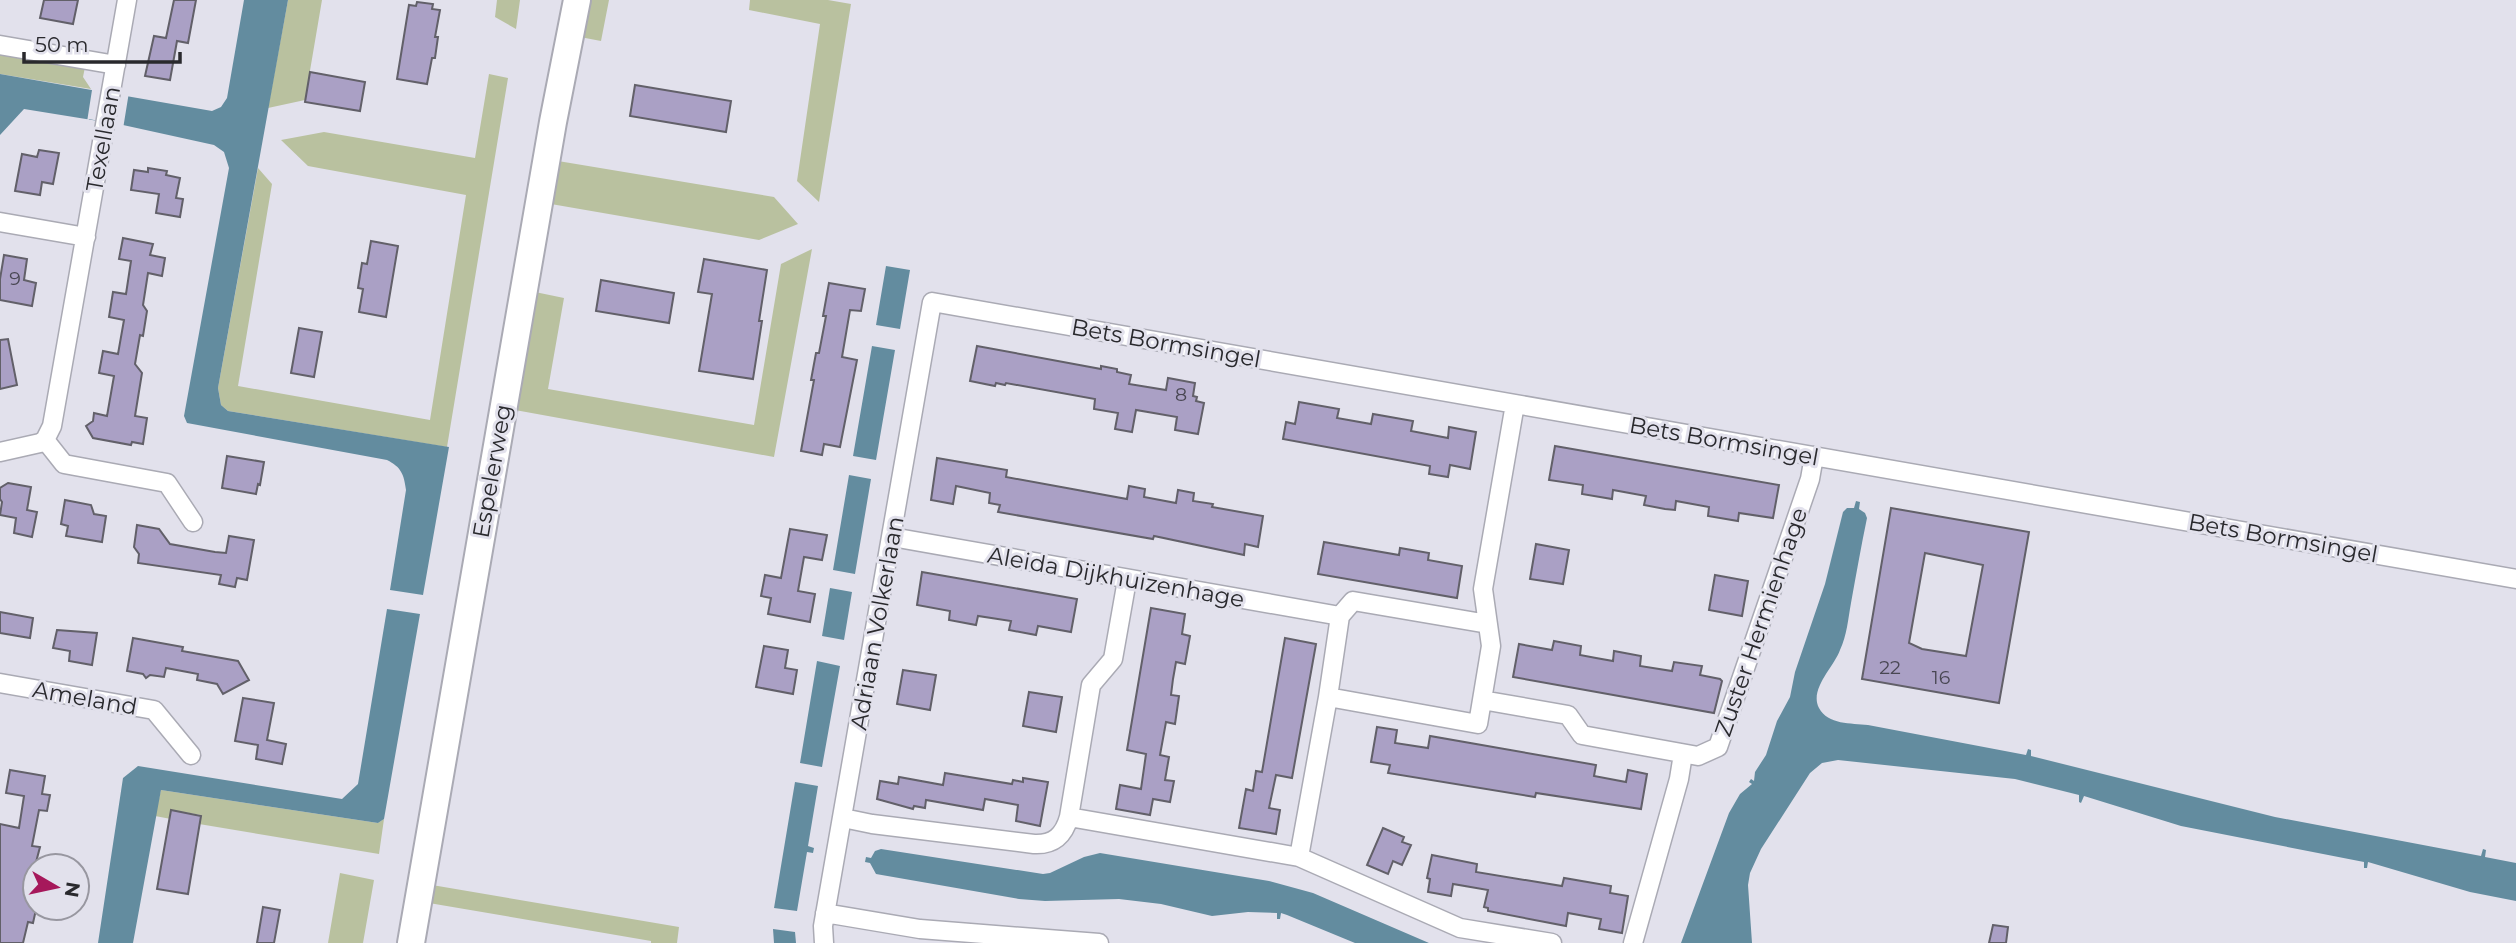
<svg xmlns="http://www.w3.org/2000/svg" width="2516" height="943" font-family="Montserrat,sans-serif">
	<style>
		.green { fill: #b9c19f }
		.water { fill: #638c9f }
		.pier { fill: #e2e1ec }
		.building { fill: #aaa0c5; stroke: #626069; stroke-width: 2; fill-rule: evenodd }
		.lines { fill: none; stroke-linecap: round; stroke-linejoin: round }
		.street-casing { stroke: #aaaab4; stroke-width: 21 }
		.primary-casing { stroke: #aaaab4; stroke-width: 30 }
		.street { stroke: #fff; stroke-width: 18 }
		.primary { stroke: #fff; stroke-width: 26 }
		.labels { text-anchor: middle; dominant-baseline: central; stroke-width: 6; stroke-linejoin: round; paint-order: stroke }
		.number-label { font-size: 19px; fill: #494753 }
		.street-label { font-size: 23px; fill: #29292d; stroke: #e2e1ec }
	</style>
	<rect width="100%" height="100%" fill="#e2e1ec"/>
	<path class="green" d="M288,0h34l-17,100 -37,8z
		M497,0h23l-4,29 -21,-12z
		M586,0h23l-8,41 -21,-4z
		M750,0h78l23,4 -32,198 -22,-21 23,-157 -71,-14z
		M0,53l85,14 -2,10 8,12 -91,-15z
		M489,74l19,4 -61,369 -219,-36 -7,-6 -3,-17 40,-220 14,16 -34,202 192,34 36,-225 -158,-29 -27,-26 43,-8 151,26z
		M558,161l216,36 24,27 -39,16 -208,-36z
		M812,249l-38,208 -259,-47 20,-118 29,6 -16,91 206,36 27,-161z
		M161,790l217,33 6,-4 -5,35 -180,-30 2,-9 -30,-5v9l-16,-3z
		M340,873l34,7 -11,63h-35z
		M432,885l247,42 -2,16h-26v-2l-222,-38z"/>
	<path class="water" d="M244,0h44l-70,388 3,17 7,6 221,36 -26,148 -33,-5 16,-100c-2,-16 -5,-23 -19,-30l-200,-37 -3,-7 45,-248 -5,-16 -10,-7 -91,-20 -99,-16 -24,26v-61l212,37 9,-4 6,-9z
		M886,266l24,4 -10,59 -24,-4z
		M872,346l23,4 -19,110 -23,-4z
		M849,475l22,4 -16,95 -22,-4z
		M1856,501l4,1 -1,7 6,4 2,5c-6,29 -11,57 -16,85 -3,16 -4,32 -11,47 -6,17 -31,39 -21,58 9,17 32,15 49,17l158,30 2,-6 3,1v6l244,61 206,39 2,-7 3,1 -1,7 31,6v38l-46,-9 -102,-30 -1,6h-3v-6l-183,-36 -97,-30 -3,7 -2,-1v-7l-64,-16 -177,-19 -16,3 -12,10 -49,76 -11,24 -2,12 4,58h-71l48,-130 11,-19 12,-10 -3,-2 2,-3 3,2 1,-9 11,-17 11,-34 13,-24 5,-25 30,-88 18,-72 4,-4h7z
		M830,588l22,4 -8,48 -22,-4z
		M387,609l33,5 -36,205 -6,4 -217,-33 -28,153h-35l25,-165 15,-12 204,33 16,-15z
		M817,661l23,5 -18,101 -22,-4z
		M795,782l23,4 -10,60 6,2 -1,5 -6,-1 -10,59 -23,-3z
		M881,849l162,25 7,-1 34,-16 16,-4 169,28 44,12 116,50h-74l-68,-28 -6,-2 -1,6h-3v-6l-29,-1 -36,4 -51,-12 -42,-5 -74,2 -26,-2 -143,-25 -6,-11 -5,-1 1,-5 5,1 4,-7z
		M773,929l22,3 1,11h-22z"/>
	<path class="pier" d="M89,85l5,4 30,5 3,1 2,-3 -6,37 -1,-4h-4l-29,-6 -2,3 5,-32z"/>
	<path class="building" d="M44,0h34l-5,24 -33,-6z
		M174,0h22l-8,43 -11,-2 -7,39 -25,-4 9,-40 12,2z
		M417,2l16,2 -1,5 8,1 -5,27h3l-3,21h-3l-5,26 -30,-5 12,-74 7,1z
		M310,72l55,10 -5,29 -55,-9z
		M635,85l96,16 -5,31 -96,-16z
		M39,150l20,3 -6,31 -11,-2 -2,13 -25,-4 7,-37 15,3z
		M148,168l19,3 -1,4 14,3 -4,20 7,1 -3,18 -24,-4 3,-19 -28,-4 3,-20 14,2z
		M123,238l30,6 -3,11 15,3 -3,18 -14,-3 -5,32 4,6 -4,25 -3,-1 -5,29 7,9 -7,43 12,2 -4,26 -11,-2 -1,3 -38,-7 -7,-12 7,-5 1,-8 13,3 7,-40 -15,-3 4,-22 15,3 6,-34 -15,-3 4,-25 13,2 5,-33 -12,-2z
		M371,241l27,5 -12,71 -27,-5 4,-23 -5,-1 4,-25 5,1z
		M4,255l23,4 -3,21 12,3 -4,23 -32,-6v-21z
		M704,259l63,11 -8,51h3l-9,58 -54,-8 13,-77 -14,-2z
		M601,280l73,13 -5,30 -73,-12z
		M829,283l36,6 -4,22 -11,-1 -8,47 15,3 -17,87 -16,-3 -2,11 -21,-4 13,-71h-3l5,-27h3l7,-37h-3z
		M299,328l23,4 -8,45 -23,-4z
		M8,339l9,46 -17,4v-49z
		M977,346l124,23v-3l16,3v3l14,3 -2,9 37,6 2,-12 27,5 -2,13 4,1 -1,4 8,2 -6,31 -23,-4 2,-13 -41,-7 -4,22 -17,-3 3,-16 -24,-4 1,-10 -89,-16 -1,2 -9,-2 -1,3 -25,-5z
		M1299,402l40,7 -2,9 34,6 2,-10 40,7 -2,10 37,7 1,-11 27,5 -6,37 -20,-4 -2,12 -19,-3 1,-8 -147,-27 3,-17 9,2z
		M1555,446l224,39 -6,33 -34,-5 -1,8 -30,-5 1,-9 -33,-6 -1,9 -10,-1 -21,-4 2,-9 -33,-6 -1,9 -30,-5 1,-9 -34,-5z
		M227,456l37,6 -4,23 -2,-1 -2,10 -34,-6z
		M937,458l70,12 -1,7 121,22 2,-13 16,3 -1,8 32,6 2,-13 16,3 -1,8 20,3 -1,3 51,9 -5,31 -13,-3 -1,11 -90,-19 -1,3 -155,-27 2,-7 -11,-2 1,-10 -34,-7 -3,18 -22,-4z
		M8,483l23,4 -4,23 10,2 -5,25 -18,-4 2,-15 -16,-3 2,-13 -2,-3v-11z
		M65,500l26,5 3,9 12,2 -4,26 -36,-6 2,-10 -7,-2z
		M1891,508l138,24 -30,171 -137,-24zM1925,553l58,12 -17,91 -44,-7 -13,-6z
		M137,525l22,4 11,15 45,8 11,1 3,-17 25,4 -7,40 -10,-2 -2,9 -16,-3 2,-9 -83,-12 1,-9 -5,-7z
		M790,529l37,6 -5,25 -18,-3 -6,34 17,3 -5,28 -42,-8 3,-16 -10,-2 4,-21 16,3z
		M1324,542l75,13 1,-7 29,5 -1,7 34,6 -5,32 -139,-24z
		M1536,544l33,6 -6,34 -33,-5z
		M922,572l155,27 -6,33 -33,-6 -2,9 -27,-5 2,-9 -33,-5 -2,9 -27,-5 1,-9 -33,-6z
		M1715,575l33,6 -6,35 -33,-6z
		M1151,608l34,6 -3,20 8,2 -5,28 -9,-2 -3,17 -2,16 8,1 -4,28 -9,-2 -6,33 9,2 -4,23 9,1 -4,21 -17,-3 -3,16 -34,-6 4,-24 21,4 5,-35 -19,-4z
		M0,612l33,6 -3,20 -30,-5z
		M57,630l40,3 -5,32 -23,-4 1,-10 -17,-3z
		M133,638l50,9 -1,4 56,10 11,19 -26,14 -6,-10 -20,-4 1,-6 -32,-6 -2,9 -14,-2 -4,3 -3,-4 -16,-3z
		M1285,638l31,6 -24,134 -16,-3 -7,33 11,2 -4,24 -37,-6 7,-39 7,2 3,-20 6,1z
		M1554,641l27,5 -1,9 16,3 17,3 1,-10 27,5 -1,10 32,5 2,-9 28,4 -2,9 20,4 2,2 -8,32 -201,-36 6,-33 33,6z
		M764,646l24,4 -3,18 12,2 -4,24 -37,-7z
		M903,670l33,5 -6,35 -33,-6z
		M1029,692l33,5 -6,35 -33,-6z
		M243,698l31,5 -7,37 19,4 -4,20 -26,-5 2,-14 -23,-4z
		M1377,727l20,3 -2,13 33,5 2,-12 166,29 -2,11 32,6 2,-12 19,4 -6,35 -105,-16 -1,4 -147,-24 2,-8 -19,-3z
		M10,770l35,6 -3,18 8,1 -3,16 -8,-1 -7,36 8,1 -5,19v48l-2,9 -5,-1 -5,21h-23v-119l19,4 5,-32 -18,-3z
		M945,773l67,11 1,-4 10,2v-4l25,4 -8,44 -24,-5 2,-16 -33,-6 -2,11 -57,-10 -1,8 -11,-2 -1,3 -36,-10 3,-18 18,3 1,-7 44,8z
		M171,810l30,6 -13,78 -31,-5z
		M1383,828l21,9 -2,5 9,3 -9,20 -9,-4 -5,13 -21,-9z
		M1432,855l45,9 -1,8 86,14 2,-8 47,8 -1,7 18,3 -6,37 -23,-4 2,-10 -33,-6 -2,13 -78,-15v-3l-4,-1 4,-17 -35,-6 -2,12 -23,-4 2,-13 -3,-1z
		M263,907l17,3 -6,33h-17z
		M1993,925l15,2 -2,16h-17z"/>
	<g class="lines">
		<g class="street-casing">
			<path id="street" d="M0,45l116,20
				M0,222l86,15
				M45,440l19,24 103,19 26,39
				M0,452l40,-9 5,-3 7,-14 75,-426
				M892,537l448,79
				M0,683l154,27 37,45
				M1328,697l12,-81 13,-15 135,23
				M1482,700l86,15 14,20 116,21 20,-9 92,-268 4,-23
				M1069,817l230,40 161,71 92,15
				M843,818l29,6 162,20c20,1 30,-9 35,-27l22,-132 22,-26 14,-79
				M1299,857l29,-160 150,27 13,-78 -8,-57 32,-185
				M825,913l95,16 179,14
				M824,943l-1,-17 109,-624 1584,277
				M1633,943l46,-164 4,-25"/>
		</g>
		<g class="primary-casing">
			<path id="primary" d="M411,943l142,-821 24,-122"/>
		</g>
		<use href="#street" class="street"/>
		<use href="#primary" class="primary"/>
	</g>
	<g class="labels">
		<g class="number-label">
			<text x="15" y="278">9</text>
			<text x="1181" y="394">8</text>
			<text x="1890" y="667">22</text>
			<text x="1941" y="677">16</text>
		</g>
		<g class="street-label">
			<text transform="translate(103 139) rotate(-80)">Texellaan</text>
			<text transform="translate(1166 343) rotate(10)">Bets Bormsingel</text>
			<text transform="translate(1724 441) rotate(10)">Bets Bormsingel</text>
			<text transform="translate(492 471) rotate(-80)">Espelerweg</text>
			<text transform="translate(2283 538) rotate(10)">Bets Bormsingel</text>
			<text transform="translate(1116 577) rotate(10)">Aleida Dijkhuizenhage</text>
			<text transform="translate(1761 622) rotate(-71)">Zuster Hermienhage</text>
			<text transform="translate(877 623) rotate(-80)">Adriaan Volkerlaan</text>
			<text transform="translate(85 698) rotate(10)">Ameland</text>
		</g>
	</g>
	<g transform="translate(56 887) rotate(99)"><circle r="33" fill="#e2e1ec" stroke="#9897a0" stroke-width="2"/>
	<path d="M0-5L12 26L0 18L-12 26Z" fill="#a6185b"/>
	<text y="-10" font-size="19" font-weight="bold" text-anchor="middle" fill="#29292d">N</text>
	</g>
	<path d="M24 52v10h156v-10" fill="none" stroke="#29292d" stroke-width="3.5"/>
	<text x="35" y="52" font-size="21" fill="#29292d" stroke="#e2e1ec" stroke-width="5" paint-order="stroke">50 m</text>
</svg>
